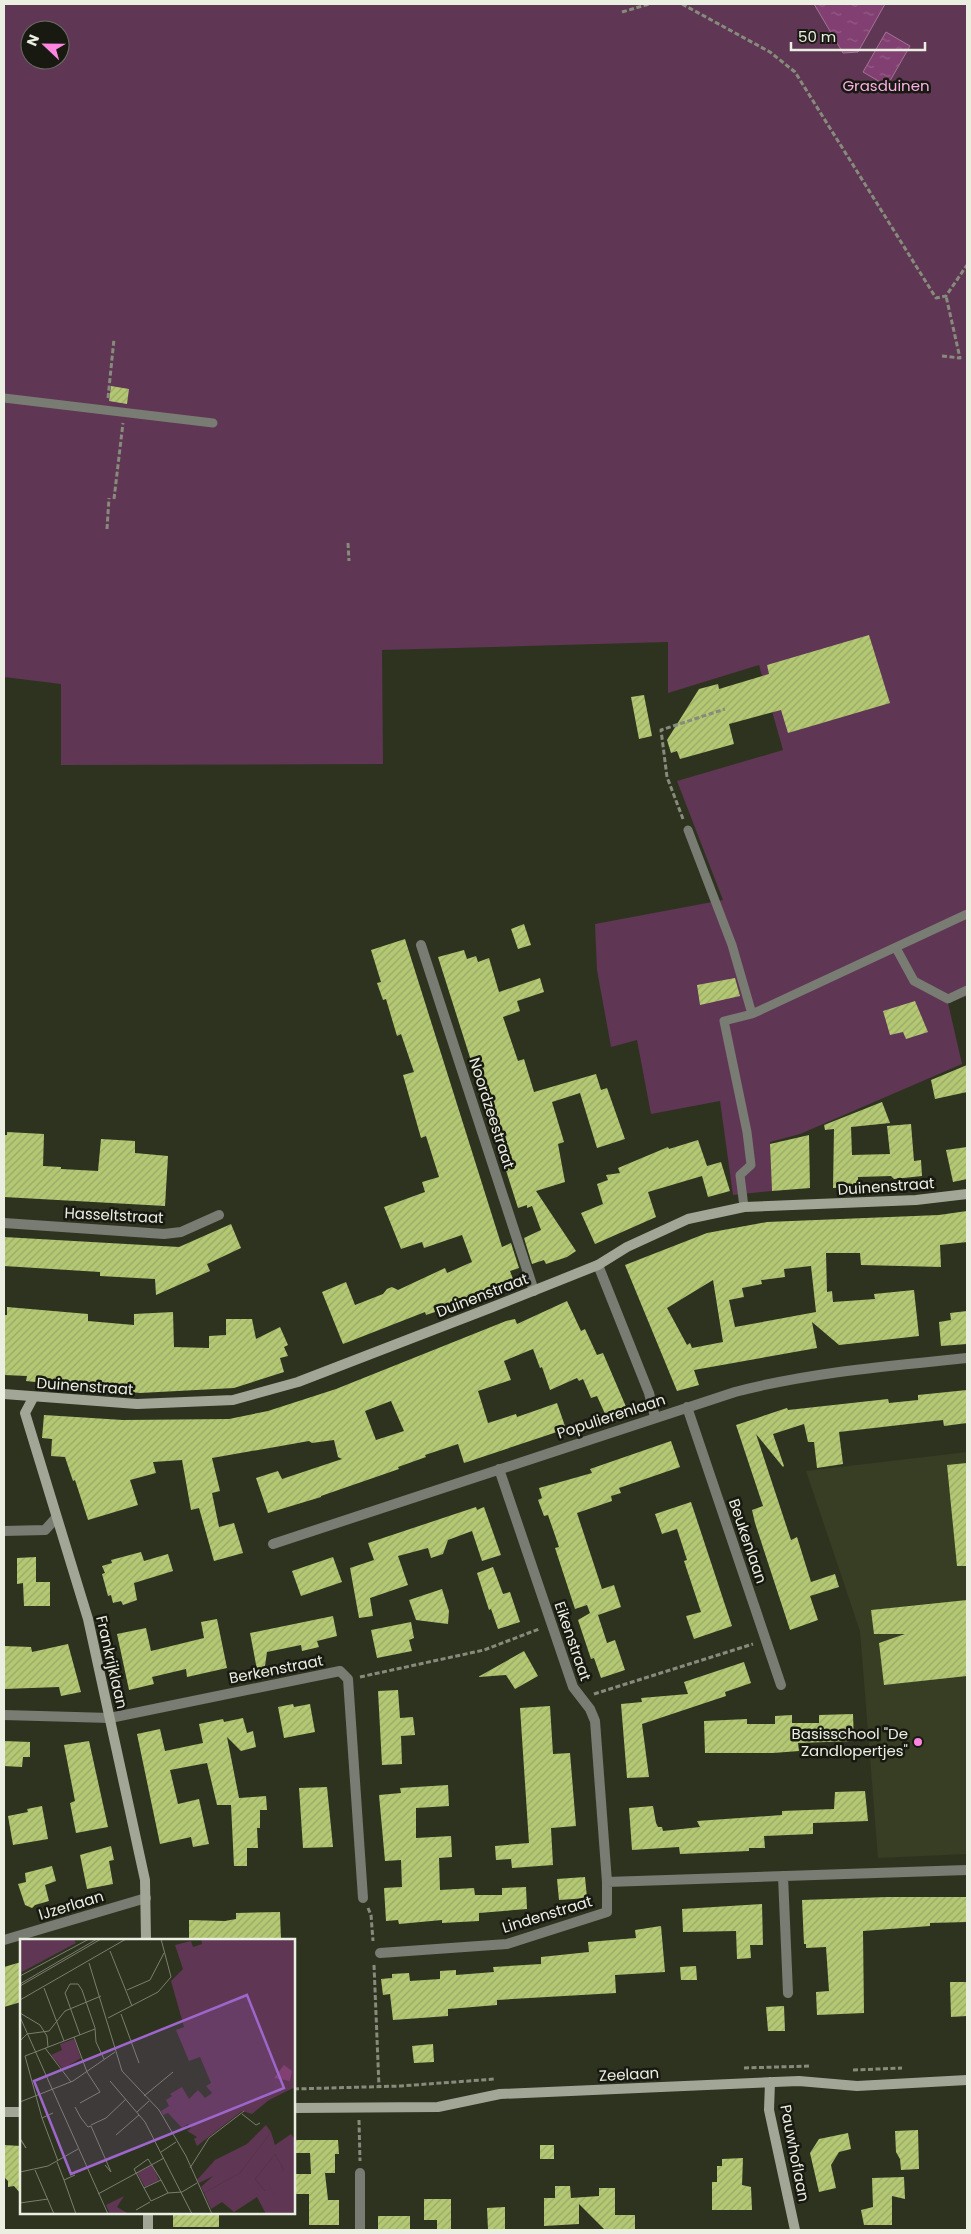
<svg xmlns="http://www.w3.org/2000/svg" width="971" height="2234" font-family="Poppins,sans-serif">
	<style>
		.built { fill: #373e23 }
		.green { fill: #5f3654; fill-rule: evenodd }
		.water { fill: url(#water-ripples); stroke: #a27494 }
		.building { fill: url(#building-hatch); fill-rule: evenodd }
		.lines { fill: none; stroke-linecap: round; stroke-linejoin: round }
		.path { stroke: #878b7b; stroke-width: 3; stroke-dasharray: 5 2.5; stroke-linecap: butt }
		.lane { stroke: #797c72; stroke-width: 9 }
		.street { stroke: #797c72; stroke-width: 10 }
		.secondary { stroke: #a2a696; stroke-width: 10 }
		.poi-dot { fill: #fe85e0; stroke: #181a11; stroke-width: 2 }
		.labels { text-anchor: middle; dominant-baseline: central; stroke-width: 5; stroke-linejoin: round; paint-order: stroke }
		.park-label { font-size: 15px; fill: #fcafe6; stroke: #181a11 }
		.street-label { font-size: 15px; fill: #ebefe2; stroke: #181a11 }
		.poi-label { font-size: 15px; fill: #ebefe2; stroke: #181a11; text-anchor: end }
		.inset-road { fill: none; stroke: #7a7e6e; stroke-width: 1 }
		.view { fill: #9d66ca; fill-opacity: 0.15; stroke: #9d66ca; stroke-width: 2.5 }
		.inset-edge { fill: none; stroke: #ebefe2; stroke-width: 2.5 }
	</style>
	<defs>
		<pattern id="water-ripples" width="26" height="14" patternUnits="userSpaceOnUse" patternTransform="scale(1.25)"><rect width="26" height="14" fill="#824072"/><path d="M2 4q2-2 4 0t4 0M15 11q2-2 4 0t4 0" fill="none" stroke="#945c86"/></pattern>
		<pattern id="building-hatch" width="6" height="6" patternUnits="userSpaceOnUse" patternTransform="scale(1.25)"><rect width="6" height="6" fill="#b4c873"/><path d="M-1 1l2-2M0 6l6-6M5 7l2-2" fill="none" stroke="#98a867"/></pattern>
	</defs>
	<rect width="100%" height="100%" fill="#2e3320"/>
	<path class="built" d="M967,1452v402l-89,4 -18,-227 -54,-160z"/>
	<path class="green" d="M4,4h963v992l-19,7 14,61 -162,70 -30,8 2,49 -39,4 -13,-94 -69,13 -14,-74 -26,7 -14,-77 -2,-46 128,-24 -46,-119 106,-31 -24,-85 -91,28v-51l-286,8 1,114 -322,1v-81l-57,-7zM30,30h30v30h-30z"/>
	<path class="water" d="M814,4h71l-27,48 -15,1z
		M886,32l24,14 -23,40 -24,-14z"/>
	<path class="building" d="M111,386l18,3 -2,15 -18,-3z
		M869,635l21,68 -102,30 -7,-23 -52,14 5,20 -54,15 -3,-8 -6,2 -4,-13 32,-51 19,-5 1,5 50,-15 -2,-9z
		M644,695l8,41 -13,3 -8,-42z
		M524,924l7,21 -13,4 -7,-20z
		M405,939l97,308 9,-4 8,25 -9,3 3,8 -72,31 -15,5 -1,-3 -82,32 -21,-52 24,-10 9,23 28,-11 4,-5 5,-2 6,3 47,-22 2,5 25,-11 -10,-27 -38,13 -2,-6 -21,7 -17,-42 41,-15 -3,-10 17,-5 -13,-41 -5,2 -18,-63 11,-3 -13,-38 -4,2 -11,-37 -3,1 -6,-17 4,-1 -10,-32z
		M464,950l3,9 9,-3 2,6 11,-4 10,34 41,-14 4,14 -27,9 3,10 -17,6 15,44 6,-2 10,33 62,-18 5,16 6,-2 18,51 -28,9 -17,-55 -28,9 12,40 -6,2 7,38 -29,9 40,60 -9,6 -21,7 -2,-4 -12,4 -8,-26 17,-8 -9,-24 -5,2v-3l-9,3 -80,-251z
		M735,978l5,18 -40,9 -3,-20z
		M915,1001l13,31 -22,7 -3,-7 -13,3 -7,-24z
		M967,1065v27l-32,7 -4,-19z
		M882,1102l8,21 -39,4 1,28 38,-1 -3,-28 24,-2 3,37 7,-1 1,16 -28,3 -3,-3 -33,1v10l-25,1 1,-59 -9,1 -1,-5z
		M7,1132l37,2 -1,32 18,1v2l37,2 3,-32 34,2v12l33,3 -3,50 -161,-9v-62h3z
		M809,1135l1,53 -38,3 -2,-47z
		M698,1140l9,26 14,-4 9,29 -22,6 -6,-21 -54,16 8,25 -61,27 -14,-31 22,-9 -6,-20 11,-4 -2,-5 14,-2 -2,-5 50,-21 1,2z
		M967,1147v32l-14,3 -7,-32z
		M967,1211v31l-27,3 1,22 -80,-2 -1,-12h-34l1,39 5,-1 1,11 42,-3 -1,-5 40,-4 5,46 -80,9 -27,-23 5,26 -123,22 5,15 -22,6 -52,-126 82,-32 60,-11 172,-7zM811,1266l5,46 -81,15 -6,-27 15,-3 -2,-9 20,-4 -1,-4 24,-3 -1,-8zM713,1280l10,62 -31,6 -2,-5 -3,2 -20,-37z
		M231,1224l10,24 -34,16 3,7 -54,24 -1,-16 -55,-3v-4l-96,-6v-29l175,10z
		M567,1301l14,30 4,-2 12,26 6,-2 24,56 -21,7 -9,-20 -6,2 -8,-19 -4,2 -2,-3 -27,12 -8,-23 -2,1 -7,-19 -29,12 7,19 -33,11 10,32 28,-9 1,3 40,-14 9,26 -102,34 -6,-19 -33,11 1,2 -28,10 1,2 -78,27v1l-53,16 -12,-35 22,-7 4,8 60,-20 -4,-2 -4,-17 -22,3 -3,-2 -97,17 8,33 -8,2 7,34 15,-4 9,30 -29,8 -15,-53 -8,2 -9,-50 -29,2 3,11 -26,7 8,25 -50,15 -13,-40 -2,1 -8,-24 -14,-1 1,-17 -10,-1 2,-23 79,5 106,-1 39,-8 68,-22 170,-68 9,-2 2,5zM391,1401l13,30 -28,9 -11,-29z
		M7,1307l81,7v7l46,4v-11l39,-2 1,35 35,1v-12l17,-1v-16h26l4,20 24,-12 8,18 -4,2 4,9 -8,2 4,14 -50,16 -94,5 -114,-12 1,-5 -23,-1v-60h3z
		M967,1311v33l-26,2 -2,-24 12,-2 -1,-7z
		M967,1390v33l-23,3 -1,-6 -104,12 4,32 -26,4 -3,-26h-6l-4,-18 -31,10 11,32 -1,1 -27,-33 35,106 6,-3 14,45 24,-8 4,13 -29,9 8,24 -28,10 -35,-107 -3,-13 11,-4 -27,-81 51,-17 1,2 100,-11 1,4 29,-3v-5z
		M671,1441l9,26 -61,21 2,5 -10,3 1,5 -35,12 25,76 12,-4 7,22 -23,8 9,28 8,-3 10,30 -24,8 -7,-20 -3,1 -13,-39 12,-7 -3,-8 -12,4 -20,-61 4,-1 -11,-32 -4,1 -6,-16 4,-2 -3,-10 53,-15 -2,-4z
		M967,1463v103h-10l-10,-101z
		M691,1502l41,124 -38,13 -8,-23 15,-4 -17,-51 3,-1 -10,-31 -15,5 -7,-20z
		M476,1507l1,3 7,-3 17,48 -19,6 -10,-30 -24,9 -5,14 -12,4 -3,-10 -30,8 10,29 -38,13 3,18 -14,2 -9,-50 24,-8 -6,-17z
		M141,1552l3,9 24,-7 5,17 -39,12 3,17 -14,5 -2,-4 -8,2 -2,-8 -3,1 -6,-22 3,-1 -3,-7 10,-3 -1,-3z
		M36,1557v25h14v24h-26l-1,-23 -6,1v-26z
		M333,1557l9,25 -41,14 -9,-25z
		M493,1567l10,27 7,-2 10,30 -22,7 -7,-20 -2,1 -12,-37z
		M442,1589l7,22 -1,13 -32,-4 -7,-20z
		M967,1600v76l-83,9 -5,-42 26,-9h-31l-3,-24z
		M333,1616l4,20 -20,5 2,6 -17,4 -1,-6 -34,7 -4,28h-4l-9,-47z
		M217,1619l10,49 -40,9 -1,-8 -34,8 2,7 -25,6 -12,-56 29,-6 5,23 53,-13 -3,-16z
		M411,1622l3,16 -5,2 3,11 -35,7 -6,-28z
		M68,1644l13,48 -20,4 -2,-9 -55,2v-43l27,1 1,5z
		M524,1651l14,25 -23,13 -9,-14 -28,2z
		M744,1662l7,21 -26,9 1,4 -84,28 7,53 -22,1 -6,-74 21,-2 -1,-4 47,-4 -4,-12z
		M398,1690l2,28 13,-1 2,18 -14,1 1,28 -20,1 -4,-74z
		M293,1704l1,3 16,-3 5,28 -31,6 -6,-31z
		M550,1706l3,48 17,-1 6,73 -25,2 2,37 -41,3 -1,-9 -15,1 -1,-14 34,-3 -9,-135z
		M853,1714l1,27 -56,2 1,8 -26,2h-68l-1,-32 43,-2v5h28v-8l17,-1v8h27v-8z
		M243,1718l4,15 6,-2 3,16 -15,4 -14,-14 12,61 27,-2 1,14h-7v18h-3l1,20h-11v18h-13l-3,-61h-14l-10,-42 -37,7 8,34 21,-5 10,45 -16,3 -2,-10 -31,7 -23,-110 23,-5 5,22 38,-8 -4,-19 24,-5 1,3z
		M4,1741l26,1v15h-7l-1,10 -18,-1z
		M89,1741l19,86 -32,6 -6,-30 5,-2 -11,-56z
		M448,1785l1,21 -33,2v30l35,-2 1,21 -13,1 1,32 34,-2 1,7h27v-7l24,-1 1,22 -48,4v8l-37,2v-3l-43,4 -1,-4 -12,1 -2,-33 18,-1 -1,-27 -16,1 -6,-66 22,-2 -1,-5z
		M327,1787l6,60 -30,1 -4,-60z
		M865,1791l3,30 -55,2v11l-49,2 1,12h-16v3l-69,3 -1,-7 -47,3 -3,-42 24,-2 3,17 2,4h4l1,4 37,-4 -3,-6 85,-6v-4l52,-2 1,-17z
		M42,1806l6,33 -35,6 -5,-29 20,-4 -1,-3z
		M111,1846l3,14 -5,1 4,23 -26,5 -7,-34z
		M52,1866l4,15 -11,4 4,16 -14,4 -3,3 -7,-3 -7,-21 8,-2 -1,-9z
		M585,1877l2,21 -28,2 -2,-21z
		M887,1897h80v25l-37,1v3l-67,5 1,82 -47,2 -1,-23 13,-1 -3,-44 -20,1v-4h-2l-2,-44z
		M762,1904l1,41h-13l1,13 -14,1 -1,-28 -53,1 -1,-23z
		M280,1912l1,28h-92v-20l36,1 11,-2v-6z
		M661,1926l4,46 -50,3 1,18 -119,7v5l-49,4v7l-55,4 -3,-26 -7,1 -2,-16 11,-1v-4l17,-1 1,8 30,-2v-8l16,-1v5l38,-3 -1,-5 48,-3v-7l48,-5 -1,-10 48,-4 -1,-8z
		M21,1962v40l-17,5v-40z
		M696,1966l1,14h-16l-1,-13z
		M950,1982h17v34l-16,1z
		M784,2006l1,25h-17l-2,-24z
		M433,2044l1,18 -20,1 -2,-17z
		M918,2130l1,39 -18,1 -1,-11 -4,-7 -1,-21z
		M848,2133l3,16 -12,3 -8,13 5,23 -17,4 -9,-39 9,-14z
		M295,2140h43l1,14h-4v19h-10l3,27h11v25h-30v-31h-15v-20h17l-1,-21h-15z
		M4,2145l17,1v48l-7,-8 -6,1v-6l-4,-4z
		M540,2145h14v14h-14z
		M743,2158l-1,27 9,2 1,23h-40v-28h5v-16h5v-7z
		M904,2177l1,22 -13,-3v29h-28l-3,-15 12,-3 -1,-29z
		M555,2186h15l1,12 28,-2v-8h16v27h20v15h-30l-26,-26v20l-35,2v-28h11z
		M424,2199h27v31h-14v-10h-13z
		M505,2207v23h-17l-1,-22z
		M173,2213h46v14h-46z
		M378,2216h32v14h-32z"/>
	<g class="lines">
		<path class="path" d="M682,4l88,48 25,20 141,226 10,-2 21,-31
			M622,12l27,-8
			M942,356l18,2 -14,-62
			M108,398l6,-59
			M114,499l9,-76
			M107,529l2,-31
			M348,543l1,18
			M683,819l-16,-42 -6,-47 64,-21
			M360,1677l124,-27 55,-21
			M594,1694l159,-50
			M368,1908l3,7 2,26
			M374,1965l5,122
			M744,2068l66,-2
			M853,2070l49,-2
			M294,2089l107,-3 94,-7
			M359,2120l1,41"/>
		<path class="lane" d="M4,398l209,25
			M688,830l44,115 20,69 -28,7 23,111 4,33 -11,10 4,32
			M896,948l18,33 34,18 19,-9
			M752,1014l215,-100"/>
		<path class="street" d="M421,945l113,346
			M4,1223l160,11 17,-2 38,-17
			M598,1265l51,128 6,24
			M687,1407l94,278
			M499,1469l74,218 17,22 5,12 12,161
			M4,1531l41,-1 11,-12
			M273,1544l462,-152c76,-20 154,-26 232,-34
			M4,1715l106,3 230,-47 8,8 15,219
			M783,1876l5,117
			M4,1940l142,-42
			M380,1953l127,-9 100,-32v-30l360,-12
			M360,2230v-57"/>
		<path class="secondary" d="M4,1394l133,10 96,-4 65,-18 192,-74 108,-43 29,-18 61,-28 56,-12 172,-7 51,-6
			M33,1398l-8,15 63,206 57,261 1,60
			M770,2082l-1,28 26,120
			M294,2108l144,-1 62,-13 299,-13 58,5 110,-6
			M4,2112h17
			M148,2213v17"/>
	</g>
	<circle class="poi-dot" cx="918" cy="1742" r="5"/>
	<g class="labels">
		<g class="park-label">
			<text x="886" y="85">Grasduinen</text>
		</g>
		<g class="street-label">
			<text transform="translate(492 1113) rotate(72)">Noordzeestraat</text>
			<text transform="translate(886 1186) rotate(-4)">Duinenstraat</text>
			<text transform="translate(114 1215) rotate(3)">Hasseltstraat</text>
			<text transform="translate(482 1295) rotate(-21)">Duinenstraat</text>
			<text transform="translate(85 1386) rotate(4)">Duinenstraat</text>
			<text transform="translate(611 1416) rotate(-18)">Populierenlaan</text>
			<text transform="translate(748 1541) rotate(71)">Beukenlaan</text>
			<text transform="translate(573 1641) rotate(71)">Eikenstraat</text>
			<text transform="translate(112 1662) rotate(77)">Frankrijklaan</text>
			<text transform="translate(276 1669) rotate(-11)">Berkenstraat</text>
			<text transform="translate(71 1905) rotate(-17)">IJzerlaan</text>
			<text transform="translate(547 1914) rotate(-17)">Lindenstraat</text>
			<text transform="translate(629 2074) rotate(-3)">Zeelaan</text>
			<text transform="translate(795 2153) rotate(79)">Pauwhoflaan</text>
		</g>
		<g class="poi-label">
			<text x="908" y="1733">Basisschool "De<tspan x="908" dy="17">Zandlopertjes"</tspan></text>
		</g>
	</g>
	<g transform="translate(20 1939)">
		<rect width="275" height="275" fill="#2e3320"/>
		<path d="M0,0h54l2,4 -56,30zM246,186l5,7 -31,41 -36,20 -3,-6 12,-11 -14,7 -2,-3 18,-20 32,-16zM255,215l9,16 -11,25 -8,-4 -10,-12zM132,226l7,15 -14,7 -8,-14z" fill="#5f3654"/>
		<path d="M181,0h94v152l-2,-3 -24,12 -17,14 -10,-3 -45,35 -3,-7 3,-2 -10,-6 4,-3 -3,-4 -6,4 -14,-15 -5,2 -2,-4 8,-5 -3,-6 6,-4 -2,-2 12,-7 7,12 9,-9 7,8 7,-5 -6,-7 5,-3 -11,-26 -11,4 -13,-31 8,-3 -13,-46 12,-12 -8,-24 16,-4 2,6 9,-3zM54,100l7,19 -18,11 -12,-14 11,-5 -2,-6zM251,193l4,13 16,-11 4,5v75h-29l-9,-17 -23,15 -12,-10 -11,7 -7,-16 36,-20zM255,215l9,16 -16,10 6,15 -4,-6 -5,2 -10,-12zM104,257l-7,11 12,7h-19l-4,-9z" fill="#5f3654" fill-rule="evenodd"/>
		<path d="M264,126l8,6 -2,10 -16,-3z" fill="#824072"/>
		<path class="inset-road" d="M90,12l22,55M69,24l33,108 37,39 27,46 26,58M0,37l69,-37M0,45l77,-45M50,45h8l4,6 13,38 1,14 8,17M50,45l-5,9 15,42M0,47l81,-47M24,49l20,53M107,51l23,-10 14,-27M0,61l106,-61M0,74l20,12 7,11 1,11M101,75l18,49M0,78l88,197M88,79l50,-26 13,-15 -10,-38M54,98l13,35 13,20 -20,11M0,102l7,-7 22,-3 16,-20 36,-15M25,109l26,34M5,117l70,-27M5,117l17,62M90,142l35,41 47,92M124,157l29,-24M0,163l53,-21 42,-29M55,168l6,11 7,9 3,-1 20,46 -6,-7M117,173l12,-11M33,174l-11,5 16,43M222,175l14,11 4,-2M71,186l15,-7 20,-19M96,196l23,-20M0,199l6,10 -6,-9M141,213l15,-10M128,220l13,21 -17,8 -10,-19zM37,223l7,18 11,-5M170,229l19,-30 35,-27M15,231l19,44M0,233l28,-6 30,-17M44,241l12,34M124,249l7,13 17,-8 -7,-13M148,254l14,-1 15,-9M78,255l66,-36M0,264l28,-4M116,271l14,-8"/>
		<path class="view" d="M227,56l37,93 -213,86 -37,-93z"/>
		<rect width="275" height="275" class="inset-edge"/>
	</g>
	<rect width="971" height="2234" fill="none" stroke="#ebefe2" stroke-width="10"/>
	<g transform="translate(45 45) rotate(292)"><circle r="24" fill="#181a11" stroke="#6c6f65"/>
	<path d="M0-4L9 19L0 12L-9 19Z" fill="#fe85e0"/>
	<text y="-8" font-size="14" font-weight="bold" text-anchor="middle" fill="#ebefe2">N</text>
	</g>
	<path d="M791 42v8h134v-8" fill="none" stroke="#ebefe2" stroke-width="2.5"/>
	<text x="798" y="42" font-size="15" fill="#ebefe2" stroke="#181a11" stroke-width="4" paint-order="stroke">50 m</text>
</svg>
